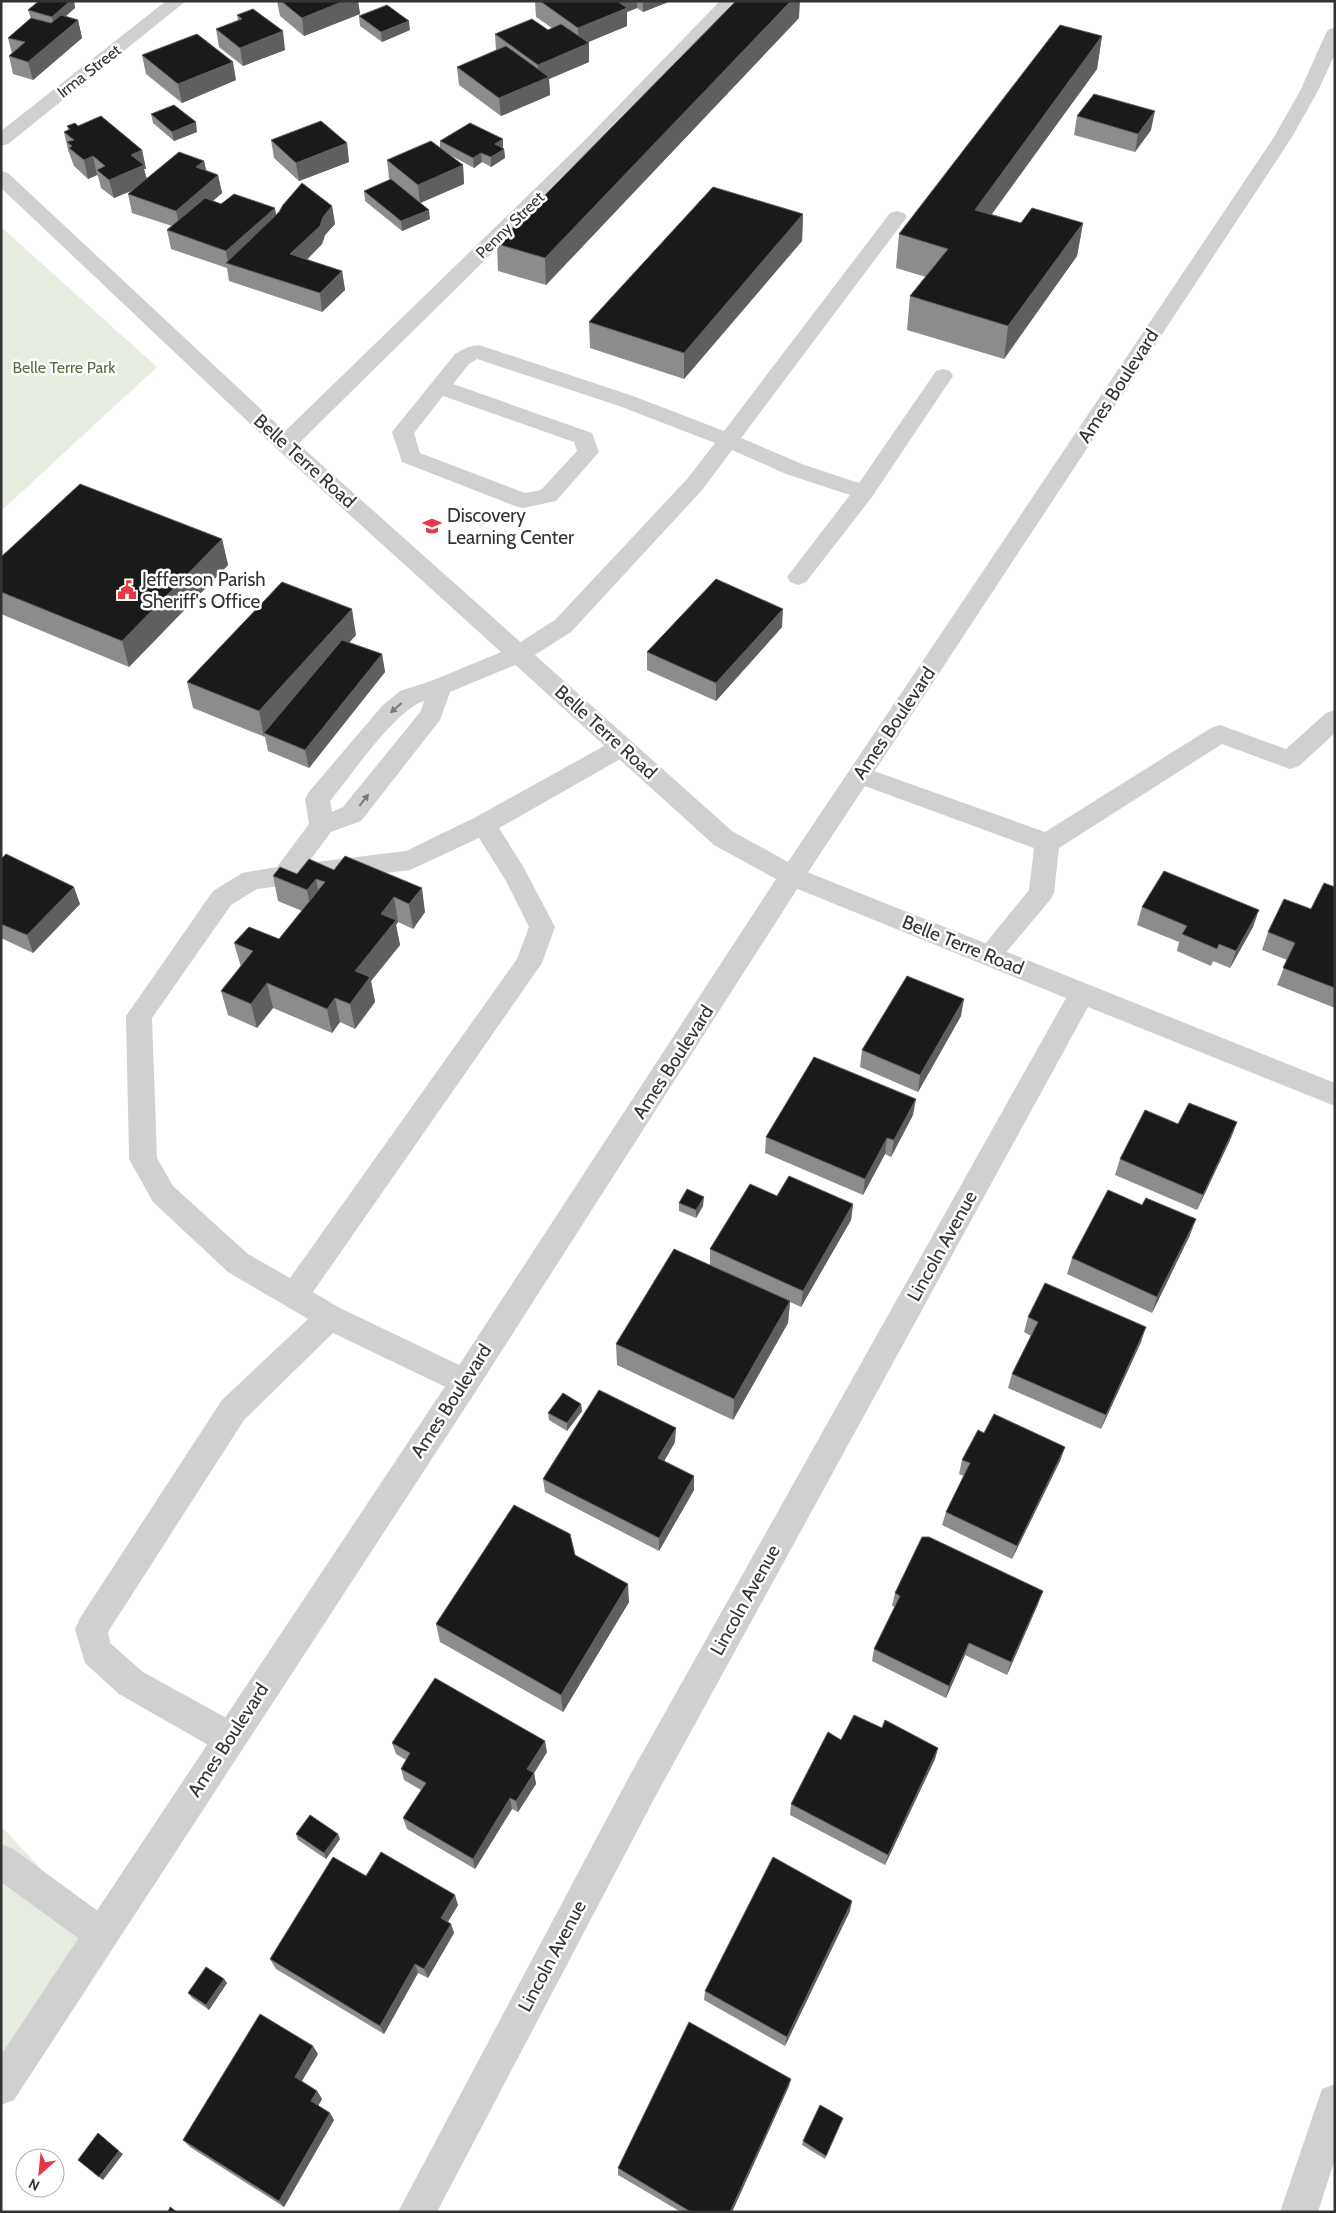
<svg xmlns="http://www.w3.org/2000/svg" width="1336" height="2213" font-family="Cabin,sans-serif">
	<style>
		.green { fill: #e6ecdf }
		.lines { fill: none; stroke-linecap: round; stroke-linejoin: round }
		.service { fill: #d0d0d0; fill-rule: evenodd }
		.minor { fill: #d0d0d0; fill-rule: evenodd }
		.tertiary { fill: #d0d0d0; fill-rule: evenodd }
		.wall { fill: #8c8c8c }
		.shaded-wall { fill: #5f5f5f }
		.building { fill: #1a1a1a; stroke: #5f5f5f }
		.oneway { fill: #7a7a7a }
		.labels { text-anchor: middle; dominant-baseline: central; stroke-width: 5; stroke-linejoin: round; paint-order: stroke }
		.far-street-label { font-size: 16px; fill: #333; stroke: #fff }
		.far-park-label { font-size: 16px; fill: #56703f; stroke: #fff }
		.street-label { font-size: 19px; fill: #333; stroke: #fff }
		.poi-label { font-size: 19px; fill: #333; stroke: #fff; text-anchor: start }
	</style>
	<rect width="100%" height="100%" fill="#fff"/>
	<path class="green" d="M1,227l156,140 -156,144z
		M1,1826l100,108 -100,131z"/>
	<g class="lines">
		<path class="service" d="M897,211l7,2 3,4 -166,221 61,26 57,19 77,-112 7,-2 7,2 3,5 -81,121 -66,85 -8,3 -8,-3 -3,-5 63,-82 -64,-21 -54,-24 -29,39 -132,143 -44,28 -77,32 -10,28 -79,101 -30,11 -23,31 98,-12 68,-33 139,-77 9,-3 9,3 3,6 -3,6 -132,75 25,40 31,59 -13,36 -229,329 27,16 136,65 4,9 -4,9 -11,4 -11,-4 -121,-58 -89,87 -136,212 2,11 33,29 98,54 5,12 -5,12 -12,4 -12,-4 -98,-56 -34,-31 -10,-34 5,-11 142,-218 86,-81 -80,-47 -75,-70 -24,-43 -3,-143 87,-125 29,-18 35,-6 32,-43 -4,-25 3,-6 74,-87 18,-15 31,-10 80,-33 44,-28 132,-141 28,-36 -96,-37 -142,-47 -8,5 -16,20 139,49 7,19 -43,49 -33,7 -8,-2 -113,-44 -10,-30 63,-78c9,-5 16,-10 27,-8l151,50 91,35 166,-218zM443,396l131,46 3,9 -36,39 -16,3 -105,-40 -6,-20zM424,701l-3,10 -78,96 -11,5 -2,-11c20,-24 66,-92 94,-100zM479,838l27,43 23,46 -12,32 -227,319 -42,-24 -75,-68 -16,-28 -5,-140 79,-113 26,-16 153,-19z
			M1335,710v23l-36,33 -9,3 -68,-25 -163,104 -5,45 -4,7 -52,62 -9,3 -9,-3 -4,-7 53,-65 5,-42 -183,-67 -3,-6 3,-6 9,-3 185,66 166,-104 9,-3 66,24 40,-36z
			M1,1844l12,5 100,73 5,12 -5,12 -12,5 -12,-5 -88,-64z"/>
		<path class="minor" d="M166,1h20l-178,143 -7,2v-15z
			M720,1h19l-140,147 -306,301 -8,2 -8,-2 -3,-5 3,-5 308,-299z
			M792,866l543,217v23l-247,-99 -434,792 -217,413h-39l232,-437 436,-777 -283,-115 -4,-7 4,-7z
			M1335,2084v75l-17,53h-38l42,-123z"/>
		<path class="tertiary" d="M1335,28v26l-17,37 -26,46 -491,746 -325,508 -462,709 -13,5v-50l453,-682 322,-494 -62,-34 -437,-396 -276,-261v-17l7,2 285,266 439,392 56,31 486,-725 26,-46 26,-58 3,-4z"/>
	</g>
	<path class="wall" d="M39,1h35l1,7 -10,9 13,3 4,18 -49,42 -20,-6 -4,-18 3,-2 -4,-16 23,-19 -3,-9z
		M277,1h81l2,13 -56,22 -24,-20z
		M535,1h136l-28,11 -6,-4 -10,4v14l-39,16 1,1v19l-40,17 1,16 -49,21 -42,-31 -2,-18 39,-16 -1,-17 53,-4 4,-2 -16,-11z
		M237,15l48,35 -42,16 -24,-19 -3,-18 22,-9z
		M359,16l51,14 -28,12 -22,-16z
		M799,18l-253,267 -48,-14 -1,-27z
		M1102,36l-5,33 -106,145 30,9h62l-6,33 -73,103 -97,-29 3,-34 16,-19 -30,-9 3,-34z
		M142,55l94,25 -54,23 -36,-29z
		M151,114l46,18 -23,9 -21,-18z
		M1077,116l74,14 -16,22 -61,-17z
		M67,126h11l64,24 4,19h-2l3,10 57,-18 2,9 12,5 4,18 -9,8 8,3 55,11 56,-9 3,18 -10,11 -3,9 -15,16 35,11 3,19 -23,22 -93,-31 -2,-13 -56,-19 -4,-19 5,-4 -40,-13 -4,-19 5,-4 -19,8 -13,-10 -3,-12 -1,-1 -9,4 -14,-13 -6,-16 -4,-18 4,-2z
		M271,140l76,3 2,19 -50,19 -25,-23z
		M440,141l63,7 1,1 1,9 -14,9 -9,-5 -8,6 -24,-13 13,10 1,19 -44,19 10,16 -28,12 -37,-30 -1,-10 27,-11 -2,-2 -2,-18 53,-12z
		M803,214l-1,27 -118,138 -94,-31 -1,-26z
		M222,539l6,26 -99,102 -128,-53v-57z
		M782,627l-66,74 -69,-31v-18z
		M356,635l-7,8 33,11 3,18 -76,96 -41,-17 -3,-14 -72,-29 -6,-26z
		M345,856l80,56 -12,17 -15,-7 -2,3 4,20 -29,36 4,21 -20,27 -15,-7 -8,11 -59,-25 -16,20 -29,-13 -7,-24 20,-24 -7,-24 45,-4 23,-28 -24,-10 -5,-25 61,-6z
		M1,859l79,45 -47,49 -32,-15z
		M1335,887v121l-58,-23 10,-25 -25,-10 6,-18 43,-23z
		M1142,907l111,20 -23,41 -17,-7 -2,5 -34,-15 2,-9 -42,-17z
		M961,1016l-43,76 -58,-25 2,-17z
		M913,1115l-22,42 -6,-3 -22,41 -98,-42 1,-16z
		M1237,1122l-6,16 -34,72 -82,-35 5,-16 58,-35z
		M679,1203l24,3 -7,12 -17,-7z
		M853,1204l-2,16 -50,87 -11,-5 -2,21 -55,97 -116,-55 -1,-21 94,-79v-16z
		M1142,1205l48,30 -38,78 -85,-39 5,-16z
		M1028,1317l113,25 -40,87 -93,-41 4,-14 19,-38 -7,-4z
		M581,1404l1,7 -15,20 -18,-11 -1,-7z
		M984,1433l81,14 -5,14 -48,98 -70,-34 4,-13 18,-36 -5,-2 3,-14z
		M675,1442l-11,19 30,29 -35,61 -114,-59 -2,-13z
		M575,1555l54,47 -66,110 -123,-70 -4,-18z
		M895,1593l143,11 -31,71 -42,-20 -19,43 -74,-37 2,-12 21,-42 -3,-1z
		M882,1728l56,20 -3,11 -50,106 -95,-50 1,-11 50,-64z
		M392,1743l155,9 -13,21 2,11 -18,28 -6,-3 -37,60 -68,-40 -4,-11 18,-28 -17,-10 -3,-11 5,-9 -10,-6z
		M296,1834l44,5 -14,20 -28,-19z
		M366,1876l92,29 -10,17 3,2 3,9 -26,45 -10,-5 -34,61 -108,-65 -6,-10z
		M850,1911l-65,135 -81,-46 1,-9z
		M224,1979l3,4 -18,27 -17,-12 -4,-5z
		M318,2054l-16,27 15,10 5,8 -4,6 16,15 -50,87 -94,-60 -7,-7z
		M789,2086l-57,126h-51l-63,-37v-7z
		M843,2118l-18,41 -23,-14 1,-4z"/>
	<path class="shaded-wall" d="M70,1h4l1,7 -21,18 -2,-9z
		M344,1h14l2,13 -56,22 -2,-18z
		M617,1h20v7l-10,4v14l-48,20 -1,-18z
		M643,1h28l-28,11z
		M791,1h9l-1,17 -253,267 -1,-27z
		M78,20l4,18 -49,42 -5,-18z
		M409,21l1,9 -28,12 -1,-10z
		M283,31l2,19 -42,16 -3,-18z
		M1102,36l-5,33 -126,174 4,-33z
		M589,43v19l-40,17 1,16 -49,21 -2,-18 40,-17 -1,-16z
		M233,62l3,18 -54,23 -4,-19z
		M1155,111l-4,19 -16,22 3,-18z
		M196,122l1,10 -23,9 -2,-9z
		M503,139v10l-8,-5z
		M347,143l2,19 -50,19 -3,-18z
		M504,149l1,9 -14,9v-10z
		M142,150l4,19h-2l4,15 -34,14 -5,-18 22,-25z
		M481,153l1,9 -8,6 -1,-10z
		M93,156l4,19 -9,4 -4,-19z
		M204,161l4,18 -12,-12z
		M463,165l1,19 -44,19 -2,-18z
		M218,175l4,18 -42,36 -4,-18z
		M332,206l3,18 -10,11 -3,9 -29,29 -3,-19z
		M275,208l3,18 -50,37 -2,-12z
		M429,210l1,9 -28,12 -1,-10z
		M803,214l-1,27 -118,138v-26z
		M1083,223l-6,33 -73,103 4,-33z
		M342,271l3,19 -23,22 -2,-19z
		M222,539l6,26 -99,102 -7,-26z
		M352,609l4,26 -89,99 -3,-1v4l-5,-26z
		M783,609l-1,18 -66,74v-18z
		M382,654l3,18 -76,96 -4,-18z
		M316,879l5,25 -9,11 -5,-25z
		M74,887l6,17 -47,49 -6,-18z
		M422,888l3,24 -12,17 -4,-25z
		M394,897l4,25 -2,3 4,20 -29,36 4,21 -20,27 -5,-25 5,-33 26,-57z
		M1259,910l-6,17 -23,41 6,-17z
		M267,983l6,25 -16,20 -6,-24z
		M335,998l5,24 -8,11 -5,-24z
		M964,999l-3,17 -43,76 2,-17z
		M916,1099l-3,16 -22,42 3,-17z
		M1237,1122l-6,16 -34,72 6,-15z
		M887,1138l-2,16 -22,41 2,-16z
		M704,1197l-1,9 -7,12v-8z
		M853,1204l-2,16 -50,87 2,-16z
		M1196,1219l-6,16 -38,78 5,-16z
		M790,1301l-2,22 -55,97 1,-21z
		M1146,1327l-5,15 -40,87 5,-14z
		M581,1404l1,7 -15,20v-8z
		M676,1428l-1,14 -17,30v-14z
		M1065,1447l-5,14 -48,98 5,-13z
		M694,1476v14l-35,61v-13z
		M628,1584l1,18 -66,110 -2,-17z
		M1043,1591l-5,13 -31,71 4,-13z
		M969,1643l-4,12 -19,43 3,-12z
		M545,1741l2,11 -13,21 2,11 -18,28 -2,-11 11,-32z
		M938,1748l-3,11 -50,106 3,-10z
		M510,1798l2,11 -37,60 -2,-10z
		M338,1834l2,5 -14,20 -2,-6z
		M455,1895l3,10 -14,23 -3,-10z
		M852,1901l-2,10 -65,135 2,-9z
		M451,1924l3,9 -26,45 -4,-9z
		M415,1964l3,9 -34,61 -4,-8z
		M224,1979l3,4 -18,27 -3,-5z
		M313,2046l5,8 -18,30 -5,-7z
		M791,2079l-2,7 -57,126h-2z
		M317,2091l5,8 -5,9 -6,-7z
		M330,2113l4,7 -50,87 -5,-6z
		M119,2151l4,3 -20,26 -4,-3z"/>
	<path class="building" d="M39,1h31l-18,16 -24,-7z
		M281,1h63l-42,17z
		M540,1h77l10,7 -49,20z
		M736,1h55l-246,257 -48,-14z
		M387,5l22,16 -28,11 -22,-16z
		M253,9l30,22 -43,17 -24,-19 26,-10 -5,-4z
		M61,15l17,5 -50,42 -19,-6 16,-14 -17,-4 23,-20 20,5z
		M532,19l16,11 13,-6 28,19 -51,22 -43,-31z
		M1060,25l42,11 -127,174 46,13 11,-15 51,15 -75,103 -98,-30 38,-47 -49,-15z
		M197,34l36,28 -55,22 -36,-29z
		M506,46l43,31 -50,21 -42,-31z
		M1094,94l61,17 -17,23 -61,-18z
		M174,105l22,17 -24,10 -21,-18z
		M101,116l41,34 -11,5 13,10 -35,15 -12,-10 8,-4 -12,-10 -9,4 -15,-12 3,-2 -5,-4 7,-2 -10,-8 6,-3 -3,-3 8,-3 3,3z
		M321,121l26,22 -51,20 -25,-23z
		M470,123l33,16 -8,5 9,5 -13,8 -10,-4 -8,5 -33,-17z
		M431,141l32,24 -45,20 -31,-25z
		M179,152l25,9 -8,6 22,8 -42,36 -48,-17z
		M391,179l38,31 -28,11 -37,-30z
		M302,183l30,23 -9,11 -3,9 -30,28 52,17 -22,22 -94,-30 53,-51 4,-7z
		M713,187l90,27 -119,139 -95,-31z
		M234,194l41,14 -49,43 -59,-21 38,-32 16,6z
		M80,484l142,55 -100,102 -121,-49v-35z
		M716,579l67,30 -67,74 -69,-31z
		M282,582l70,27 -93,102 -72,-29z
		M342,640l40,14 -77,96 -41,-17z
		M6,854l68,33 -47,48 -26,-11v-65z
		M345,856l77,32 -13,16 -15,-7 -13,17 15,6 -41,51 15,6 -20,27 -15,-6 -8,11 -60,-26 -16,21 -30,-13 32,-40 -19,-8 15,-16 30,12 46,-57 -9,-3 -9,11 -34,-14 7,-9 17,7 12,-15 25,11z
		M1164,871l95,39 -23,41 -17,-7 -2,5 -35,-15 5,-8 -45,-19z
		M1324,883l11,4v101l-52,-20 12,-25 -27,-11 16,-33 27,10z
		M907,976l57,23 -44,76 -58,-25z
		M814,1057l102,42 -22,41 -7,-2 -22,41 -99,-42z
		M1189,1103l48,19 -34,73 -83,-36 25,-49 33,14z
		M789,1176l64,28 -50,87 -93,-42 40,-65 27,12z
		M687,1189l17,8 -8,13 -17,-7z
		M1108,1190l34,15 4,-7 50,21 -39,78 -85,-39z
		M674,1249l116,52 -56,98 -118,-55z
		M1045,1283l101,44 -40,88 -94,-41 26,-52 -10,-5z
		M599,1390l77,38 -18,30 36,18 -35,62 -116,-59z
		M563,1393l18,11 -14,19 -19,-10z
		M994,1414l71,33 -48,99 -71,-34 24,-49 -8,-3 16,-30 6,3z
		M514,1505l56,29 5,21 53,29 -67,111 -125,-71z
		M922,1537h7l114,54 -32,71 -42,-19 -20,43 -75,-37 26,-53 -5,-3z
		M435,1678l110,63 -18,28 7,4 -18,28 -6,-3 -37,61 -70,-41 23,-35 -25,-14 9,-16 -18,-10z
		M854,1715l28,13 3,-8 53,28 -50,107 -97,-51 37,-72 13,8z
		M310,1815l28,19 -14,19 -28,-19z
		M381,1852l74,43 -14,23 10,6 -27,45 -9,-5 -35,62 -110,-67 63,-102 33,19z
		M773,1857l79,44 -65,136 -82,-46z
		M206,1967l18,12 -18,26 -18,-12z
		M260,2014l53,32 -18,31 22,14 -6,10 19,12 -51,88 -96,-61z
		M689,2022l102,57 -61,133h-39l-73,-44z
		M820,2105l23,13 -17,38 -23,-15z
		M98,2133l21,18 -20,26 -21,-17z
		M170,2207l7,5h-9z"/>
	<defs><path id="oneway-solid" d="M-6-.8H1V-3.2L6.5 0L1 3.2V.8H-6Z" transform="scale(1.25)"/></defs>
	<g class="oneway">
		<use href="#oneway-solid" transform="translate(396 708) rotate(139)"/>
		<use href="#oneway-solid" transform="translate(364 800) rotate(-52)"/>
	</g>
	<defs>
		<g id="school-bare" transform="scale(1.5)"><path d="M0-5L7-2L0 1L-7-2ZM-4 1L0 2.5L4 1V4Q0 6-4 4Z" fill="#e63946" stroke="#fff" stroke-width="2.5" paint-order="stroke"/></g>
		<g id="civic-bare" transform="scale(1.5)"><path d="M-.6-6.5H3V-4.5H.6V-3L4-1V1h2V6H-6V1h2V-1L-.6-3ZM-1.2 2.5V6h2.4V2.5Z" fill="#e63946" stroke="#fff" stroke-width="2.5" paint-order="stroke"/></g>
	</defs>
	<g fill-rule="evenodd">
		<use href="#school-bare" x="432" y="526"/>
		<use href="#civic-bare" x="127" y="590"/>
	</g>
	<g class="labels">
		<g class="far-street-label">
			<text transform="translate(89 71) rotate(-38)">Irma Street</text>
			<text transform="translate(510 225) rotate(-44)">Penny Street</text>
		</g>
		<g class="far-park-label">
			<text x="64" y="367">Belle Terre Park</text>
		</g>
		<g class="street-label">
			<text transform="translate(1118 386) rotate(-57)">Ames Boulevard</text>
			<text transform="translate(305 461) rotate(42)">Belle Terre Road</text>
			<text transform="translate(894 723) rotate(-56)">Ames Boulevard</text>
			<text transform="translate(606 732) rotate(42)">Belle Terre Road</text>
			<text transform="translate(963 945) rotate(22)">Belle Terre Road</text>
			<text transform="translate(673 1062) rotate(-57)">Ames Boulevard</text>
			<text transform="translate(942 1246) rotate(-61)">Lincoln Avenue</text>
			<text transform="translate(451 1401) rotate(-57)">Ames Boulevard</text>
			<text transform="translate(745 1600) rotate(-61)">Lincoln Avenue</text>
			<text transform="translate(228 1740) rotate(-57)">Ames Boulevard</text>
			<text transform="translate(552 1956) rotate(-62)">Lincoln Avenue</text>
		</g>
		<g class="poi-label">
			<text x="447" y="515">Discovery<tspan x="447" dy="22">Learning Center</tspan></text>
			<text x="142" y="579">Jefferson Parish<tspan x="142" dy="22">Sheriff's Office</tspan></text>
		</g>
	</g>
	<rect width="1336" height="2213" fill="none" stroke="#333333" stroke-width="5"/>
	<g transform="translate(40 2173) rotate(207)"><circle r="24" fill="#ffffff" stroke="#adadad"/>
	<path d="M0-4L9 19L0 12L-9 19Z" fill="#e63946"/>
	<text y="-8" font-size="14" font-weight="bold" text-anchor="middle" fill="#333333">N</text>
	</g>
</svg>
